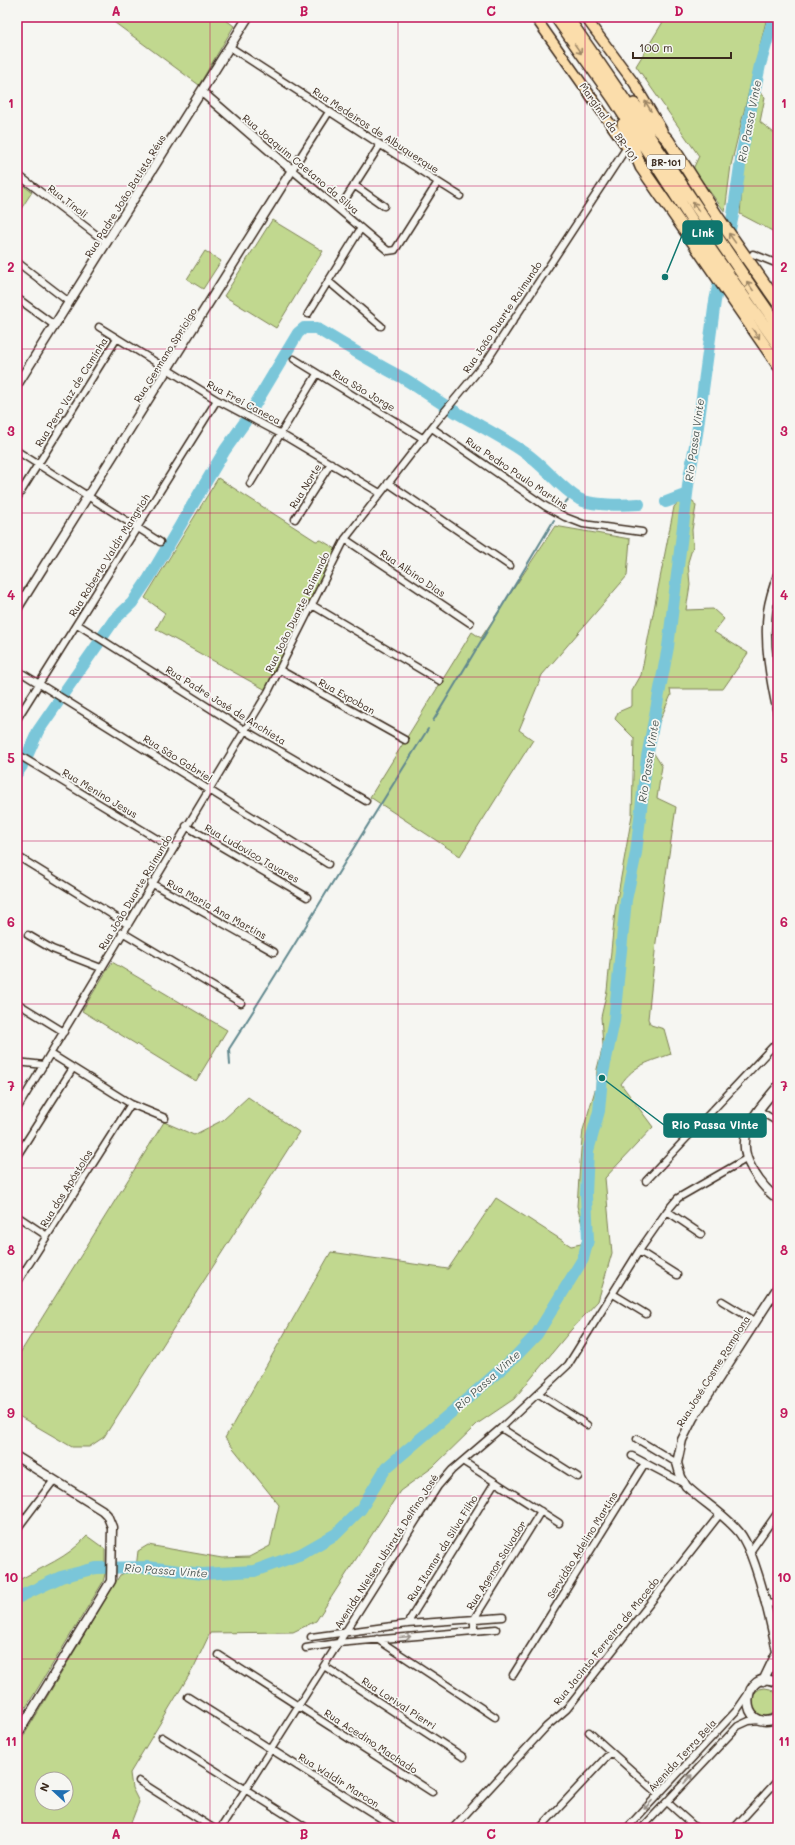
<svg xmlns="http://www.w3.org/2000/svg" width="795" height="1845" font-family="Mali,sans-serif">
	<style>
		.green { fill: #c1d88f; stroke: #7e8156; fill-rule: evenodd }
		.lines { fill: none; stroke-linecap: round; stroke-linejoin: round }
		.stream { stroke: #61888e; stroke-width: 2 }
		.river { stroke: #7ac6d9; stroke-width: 12 }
		.street-casing { stroke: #3b2a1e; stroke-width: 9 }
		.secondary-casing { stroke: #3b2a1e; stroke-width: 11 }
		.primary-casing { stroke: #3b2a1e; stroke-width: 12 }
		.highway-casing { stroke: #3b2a1e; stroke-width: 14 }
		.street { stroke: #f6f6f2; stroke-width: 6 }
		.secondary { stroke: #f6f6f2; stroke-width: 8 }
		.primary { stroke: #fbddab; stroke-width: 9 }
		.highway { stroke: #fbddab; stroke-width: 11 }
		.oneway { stroke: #9b8464 }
		.oneway2 { stroke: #989088 }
		.grid { fill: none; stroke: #c2185b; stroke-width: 1; stroke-opacity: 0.55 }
		.labels { text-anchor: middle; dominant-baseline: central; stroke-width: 3.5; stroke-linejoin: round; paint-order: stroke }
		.shield { fill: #f6f6f2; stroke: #73675e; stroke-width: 1 }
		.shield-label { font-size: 9px; font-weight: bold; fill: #3b2a1e }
		.street-label { font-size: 10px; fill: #3b2a1e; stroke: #f6f6f2 }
		.water-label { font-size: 11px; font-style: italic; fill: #4e5956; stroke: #f6f6f2 }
		.leader { fill: none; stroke: #0f766e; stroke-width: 1.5 }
		.callout-dot { fill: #0f766e; stroke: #f6f6f2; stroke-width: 1.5 }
		.callout { fill: #0f766e; stroke: #0f766e; stroke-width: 1.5 }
		.callout-label { font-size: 11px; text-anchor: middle; font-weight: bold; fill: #fff }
		.neatline { fill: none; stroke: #c2185b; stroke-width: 1.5 }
		.grid-label { font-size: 13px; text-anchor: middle; font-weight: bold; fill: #c2185b }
	</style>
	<rect width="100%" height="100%" fill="#f6f6f2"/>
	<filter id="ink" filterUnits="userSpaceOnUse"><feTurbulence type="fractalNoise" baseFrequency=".025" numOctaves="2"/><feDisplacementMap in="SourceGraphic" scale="8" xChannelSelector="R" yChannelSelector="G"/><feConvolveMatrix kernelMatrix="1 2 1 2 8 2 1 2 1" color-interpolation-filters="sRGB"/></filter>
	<g filter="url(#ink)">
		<path class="green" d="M107,17h115l12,9 -35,59z
			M666,17h101l-36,148 -6,47 -32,-43 6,-13 -63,-90z
			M759,92l6,5 -5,25 18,14v98l-38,-20 4,-50z
			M17,181l15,11 -15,23z
			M272,220l51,31 -47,77 -52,-32z
			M205,251l16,10 -18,28 -16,-10z
			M218,478l98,63 5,-1 15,9 -70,141 -110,-61 9,-16 -20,-15z
			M684,500l9,1 3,5 -4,24 1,16 -5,16 2,23 -4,25 27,-1 11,10 -10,13 34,21 -25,36h-53l1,6 -18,41v16l9,14 -5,32 19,9 -20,135 -8,77 3,6 13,4 7,25c-22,8 -36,10 -50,30l32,43 -48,51 7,75 -14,48 -27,29 -57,69 -37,25 -44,43 -33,24 -84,130 -23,11 -83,1 -16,34 -64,106 2,15 7,14 -10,26h-112v-81l103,-172 16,-7 2,-17 10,-6 74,13 27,-1 21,-11 9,-41 -54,-67 106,-186 117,17 48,-71 75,48 10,-2 4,-8 -8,-30 4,-57 2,-19 13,-43 1,-18 6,-23 -2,-29 6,-26 8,-80 17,-96 2,-77 -19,-19 3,-7 14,-6v-15l9,-16 33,-168 4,-5zM42,1779h24v24h-24z
			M555,526l75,13 -3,37 -85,99 -23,55 14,10 -73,116 -90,-59 102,-165 9,6z
			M112,962l115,68 -31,51 -114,-70z
			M248,1097l51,35 -195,305 -15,10h-17l-55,-32v-57l147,-236 30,13 29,-15z
			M87,1536l18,13v25l-2,8 -86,140v-141c25,-14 51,-23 70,-45z
			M751 1702a14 14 0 1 1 28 0a14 14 0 1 1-28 0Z"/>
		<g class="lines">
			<path class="stream" d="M563,505l10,-11
				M433,721l121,-201
				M230,1065l-1,-16c68,-106 131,-214 199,-320
				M17,1818l9,10"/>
			<path class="river" d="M250,413l48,-80 6,-5h12c29,17 57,35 87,50 17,10 34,23 51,33 24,14 48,26 70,41 21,14 34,34 55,47 12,7 46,6 60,5
				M666,502l21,-8
				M103,636l11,-16 18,-17 17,-25 76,-128 20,-28
				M63,694l35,-50
				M27,756l11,-25 20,-29
				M17,773l5,-7
				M17,1598l44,-21 35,-9 52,-1 54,7 52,-3 47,-17 35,-20 25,-25 25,-41 88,-75 41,-36 22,-23 46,-75 5,-19 -2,-46 2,-43 11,-40 3,-33 12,-57 12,-121 10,-47 11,-96 21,-110 21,-169 8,-44 18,-133 18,-86 9,-63 18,-87 14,-48"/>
			<g class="street-casing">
				<path id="street" d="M230,47l208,135 -43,68 -7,1 -96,-81 37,-58
					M17,174l90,69
					M438,182l22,14
					M354,185l30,21
					M339,209l41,-64
					M753,254l25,10
					M17,262l52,40
					M328,281l53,45
					M17,298l37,27
					M308,314l53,-86
					M99,327l118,73 64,34 99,59
					M294,359l130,80
					M432,428l113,78 20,11 18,7 59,8
					M17,451l143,91
					M388,483l122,83
					M250,484l67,-110
					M17,498l100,-160
					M295,519l36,-56
					M345,539l125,84
					M312,605l128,76
					M77,624l169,107 120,70
					M17,670l311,194
					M280,670l125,70
					M17,719l200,-319
					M17,754l155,94
					M186,826l121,71
					M17,856l110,68
					M151,883l123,69
					M122,932l119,71
					M28,935l24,14 49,19
					M17,1003l47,29
					M51,1054l80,50 34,14
					M17,1062l27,3
					M17,1109l251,-417 77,-153 91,-117 52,-63 139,-212
					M758,1110l20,12
					M17,1156l56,-88
					M646,1181l132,-140
					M667,1211l34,23
					M17,1216l30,20
					M639,1251l38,24
					M17,1283l114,-179
					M613,1294l33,20
					M722,1301l33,20
					M539,1394l48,31
					M501,1428l77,49
					M637,1439l40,24
					M632,1456l13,7
					M464,1462l95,61
					M17,1529l37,-49
					M750,1552l28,-40
					M765,1603l13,1
					M407,1624l88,-142
					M474,1630v-11l67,-108
					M311,1637l96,-13 96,-7
					M377,1639l118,78
					M306,1648l32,-5 158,-14
					M219,1655l213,137
					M324,1666l139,91
					M513,1675l132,-212 38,20
					M188,1697l208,131
					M589,1732l69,62
					M162,1737l145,91
					M139,1781l74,47
					M667,1802l29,26
					M221,1828l217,-342 14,-16 49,-42 67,-63 71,-114 28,-40 11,-13 68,-39
					M453,1828l93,-101 21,-18 153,-195
					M540,1828l71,-76
					M627,1828l110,-118 11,-16
					M642,1828l96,-102 11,-5 10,-1
					M734,1828l44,-48"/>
			</g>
			<g class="secondary-casing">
				<path id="secondary" d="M17,385l231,-368
					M778,575c-4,11 -8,23 -10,36 -4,33 3,70 10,102
					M17,609l275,-439 -90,-78
					M778,1086c-21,26 -46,49 -26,83 7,12 14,22 26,30
					M778,1287l-85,131 -11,22 -5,23 4,14 5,9c17,16 38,28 53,46 17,21 33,95 39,124
					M17,1457l85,53 5,5 5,12 -1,54 -94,154
					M763,1681l14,-29
					M778,1683c-37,-20 -42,53 0,35"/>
			</g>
			<g class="primary-casing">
				<path id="primary" d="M535,17l98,139
					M585,17l49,66 28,47"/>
			</g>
			<g class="highway-casing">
				<path id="highway" d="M556,17l57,81 100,155 65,92
					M567,17c72,102 140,207 211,309
					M634,104l34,36 51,79 59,84
					M623,124l18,43 137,198"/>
			</g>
			<use href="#street" class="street"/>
			<use href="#secondary" class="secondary"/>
			<use href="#primary" class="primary"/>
			<use href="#highway" class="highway"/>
		</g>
		<defs><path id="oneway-shaft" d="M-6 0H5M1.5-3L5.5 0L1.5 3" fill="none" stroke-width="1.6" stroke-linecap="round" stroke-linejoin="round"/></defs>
		<g class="oneway">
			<use href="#oneway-shaft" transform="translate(578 49) rotate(55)"/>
			<use href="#oneway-shaft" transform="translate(648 106) rotate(-121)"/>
			<use href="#oneway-shaft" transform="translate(696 207) rotate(-125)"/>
			<use href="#oneway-shaft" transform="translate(732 238) rotate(-125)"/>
			<use href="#oneway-shaft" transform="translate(750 286) rotate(-125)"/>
			<use href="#oneway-shaft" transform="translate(756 334) rotate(54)"/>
		</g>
		<g class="oneway2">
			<use href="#oneway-shaft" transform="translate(405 1637) rotate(-5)"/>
			<use href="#oneway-shaft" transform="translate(688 1779) rotate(-47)"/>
			<use href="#oneway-shaft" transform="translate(648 1805) rotate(133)"/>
		</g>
	</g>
	<path class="grid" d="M210,17v1811M398,17v1811M585,17v1811M17,186h761M17,349h761M17,513h761M17,677h761M17,841h761M17,1004h761M17,1168h761M17,1332h761M17,1496h761M17,1659h761"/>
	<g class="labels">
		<rect class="shield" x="647" y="155" width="38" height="14" rx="3"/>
		<g class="shield-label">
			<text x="666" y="162">BR-101</text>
		</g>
		<g class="street-label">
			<text transform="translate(609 122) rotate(55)">Marginal da BR-101</text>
			<text transform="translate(376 130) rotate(33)">Rua Medeiros de Albuquerque</text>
			<text transform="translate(301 164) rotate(40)">Rua Joaquim Caetano da Silva</text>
			<text transform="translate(125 196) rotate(-58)">Rua Padre João Batista Réus</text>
			<text transform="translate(68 201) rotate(38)">Rua Tínoli</text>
			<text transform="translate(502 317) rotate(-56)">Rua João Duarte Raimundo</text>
			<text transform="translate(165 355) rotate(-58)">Rua Germano Spricigo</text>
			<text transform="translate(364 390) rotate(31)">Rua São Jorge</text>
			<text transform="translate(71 392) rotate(-58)">Rua Pero Vaz de Caminha</text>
			<text transform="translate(244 402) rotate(28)">Rua Frei Caneca</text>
			<text transform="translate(517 473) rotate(34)">Rua Pedro Paulo Martins</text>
			<text transform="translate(305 486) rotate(-58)">Rua Norte</text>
			<text transform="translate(109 555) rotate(-58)">Rua Roberto Valdir Mangrich</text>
			<text transform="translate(413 573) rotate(34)">Rua Albino Dias</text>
			<text transform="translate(297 612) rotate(-64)">Rua João Duarte Raimundo</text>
			<text transform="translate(347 696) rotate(29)">Rua Expoban</text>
			<text transform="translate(226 705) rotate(32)">Rua Padre José de Anchieta</text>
			<text transform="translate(178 758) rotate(32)">Rua São Gabriel</text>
			<text transform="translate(100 793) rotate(31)">Rua Menino Jesus</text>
			<text transform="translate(252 853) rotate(30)">Rua Ludovico Tavares</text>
			<text transform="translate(135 892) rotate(-59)">Rua João Duarte Raimundo</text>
			<text transform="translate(217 909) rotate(29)">Rua Maria Ana Martins</text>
			<text transform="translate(66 1188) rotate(-58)">Rua dos Apóstolos</text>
			<text transform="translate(713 1371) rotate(-58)">Rua José Cosme Pamplona</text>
			<text transform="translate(582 1545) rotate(-58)">Servidão Adelino Martins</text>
			<text transform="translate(442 1548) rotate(-58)">Rua Itamar da Silva Filho</text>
			<text transform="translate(386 1551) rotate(-57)">Avenida Nielsen Ubiratã Delfino José</text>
			<text transform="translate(496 1565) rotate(-58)">Rua Agenor Salvador</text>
			<text transform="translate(606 1641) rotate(-51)">Rua Jacinto Ferreira de Macedo</text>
			<text transform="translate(399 1703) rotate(33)">Rua Lorival Pierri</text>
			<text transform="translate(371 1741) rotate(33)">Rua Acedino Machado</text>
			<text transform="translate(682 1755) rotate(-47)">Avenida Terra Bela</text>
			<text transform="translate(339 1780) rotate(32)">Rua Waldir Marcon</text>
		</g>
		<g class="water-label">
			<text transform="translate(749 121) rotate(-79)">Rio Passa Vinte</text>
			<text transform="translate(694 440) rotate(-82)">Rio Passa Vinte</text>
			<text transform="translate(648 761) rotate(-81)">Rio Passa Vinte</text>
			<text transform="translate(487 1380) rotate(-42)">Rio Passa Vinte</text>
			<text transform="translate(166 1570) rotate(4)">Rio Passa Vinte</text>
		</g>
	</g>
	<path class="leader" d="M665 277L683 233M602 1078L664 1125"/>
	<g class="callout-dot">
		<circle cx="665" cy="277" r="4"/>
		<circle cx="602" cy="1078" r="4"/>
	</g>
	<g class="callout">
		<rect x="683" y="221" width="39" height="23" rx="4"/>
		<rect x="664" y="1114" width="102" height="23" rx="4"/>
	</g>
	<g class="callout-label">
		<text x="703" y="237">Link</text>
		<text x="715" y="1129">Rio Passa Vinte</text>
	</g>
	<rect width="795" height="1845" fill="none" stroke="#f6f6f2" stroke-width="44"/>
	<g transform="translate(54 1791) rotate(292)"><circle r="19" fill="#f6f6f2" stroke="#aba49d"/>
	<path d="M0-3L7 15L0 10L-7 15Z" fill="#1f6fb2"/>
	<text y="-6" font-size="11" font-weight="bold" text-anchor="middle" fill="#3b2a1e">N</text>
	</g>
	<path d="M633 52v6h98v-6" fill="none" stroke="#3b2a1e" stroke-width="2"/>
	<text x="639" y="52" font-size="12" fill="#3b2a1e" stroke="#f6f6f2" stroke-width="3" paint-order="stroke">100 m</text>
	<rect x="22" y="22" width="751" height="1801" class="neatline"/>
	<g class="grid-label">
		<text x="116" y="16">A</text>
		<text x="304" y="16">B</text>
		<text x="491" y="16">C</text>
		<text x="679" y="16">D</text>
		<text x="11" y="108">1</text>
		<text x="784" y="108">1</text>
		<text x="11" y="272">2</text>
		<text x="784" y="272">2</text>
		<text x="11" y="436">3</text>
		<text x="784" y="436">3</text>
		<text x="11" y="600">4</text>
		<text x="784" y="600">4</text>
		<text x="11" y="763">5</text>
		<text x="784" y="763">5</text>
		<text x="11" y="927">6</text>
		<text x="784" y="927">6</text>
		<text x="11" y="1091">7</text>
		<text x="784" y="1091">7</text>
		<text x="11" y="1255">8</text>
		<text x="784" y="1255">8</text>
		<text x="11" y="1418">9</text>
		<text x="784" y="1418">9</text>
		<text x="11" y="1582">10</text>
		<text x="784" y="1582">10</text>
		<text x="11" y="1746">11</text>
		<text x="784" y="1746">11</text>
		<text x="116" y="1839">A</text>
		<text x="304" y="1839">B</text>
		<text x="491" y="1839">C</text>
		<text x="679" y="1839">D</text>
	</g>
</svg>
